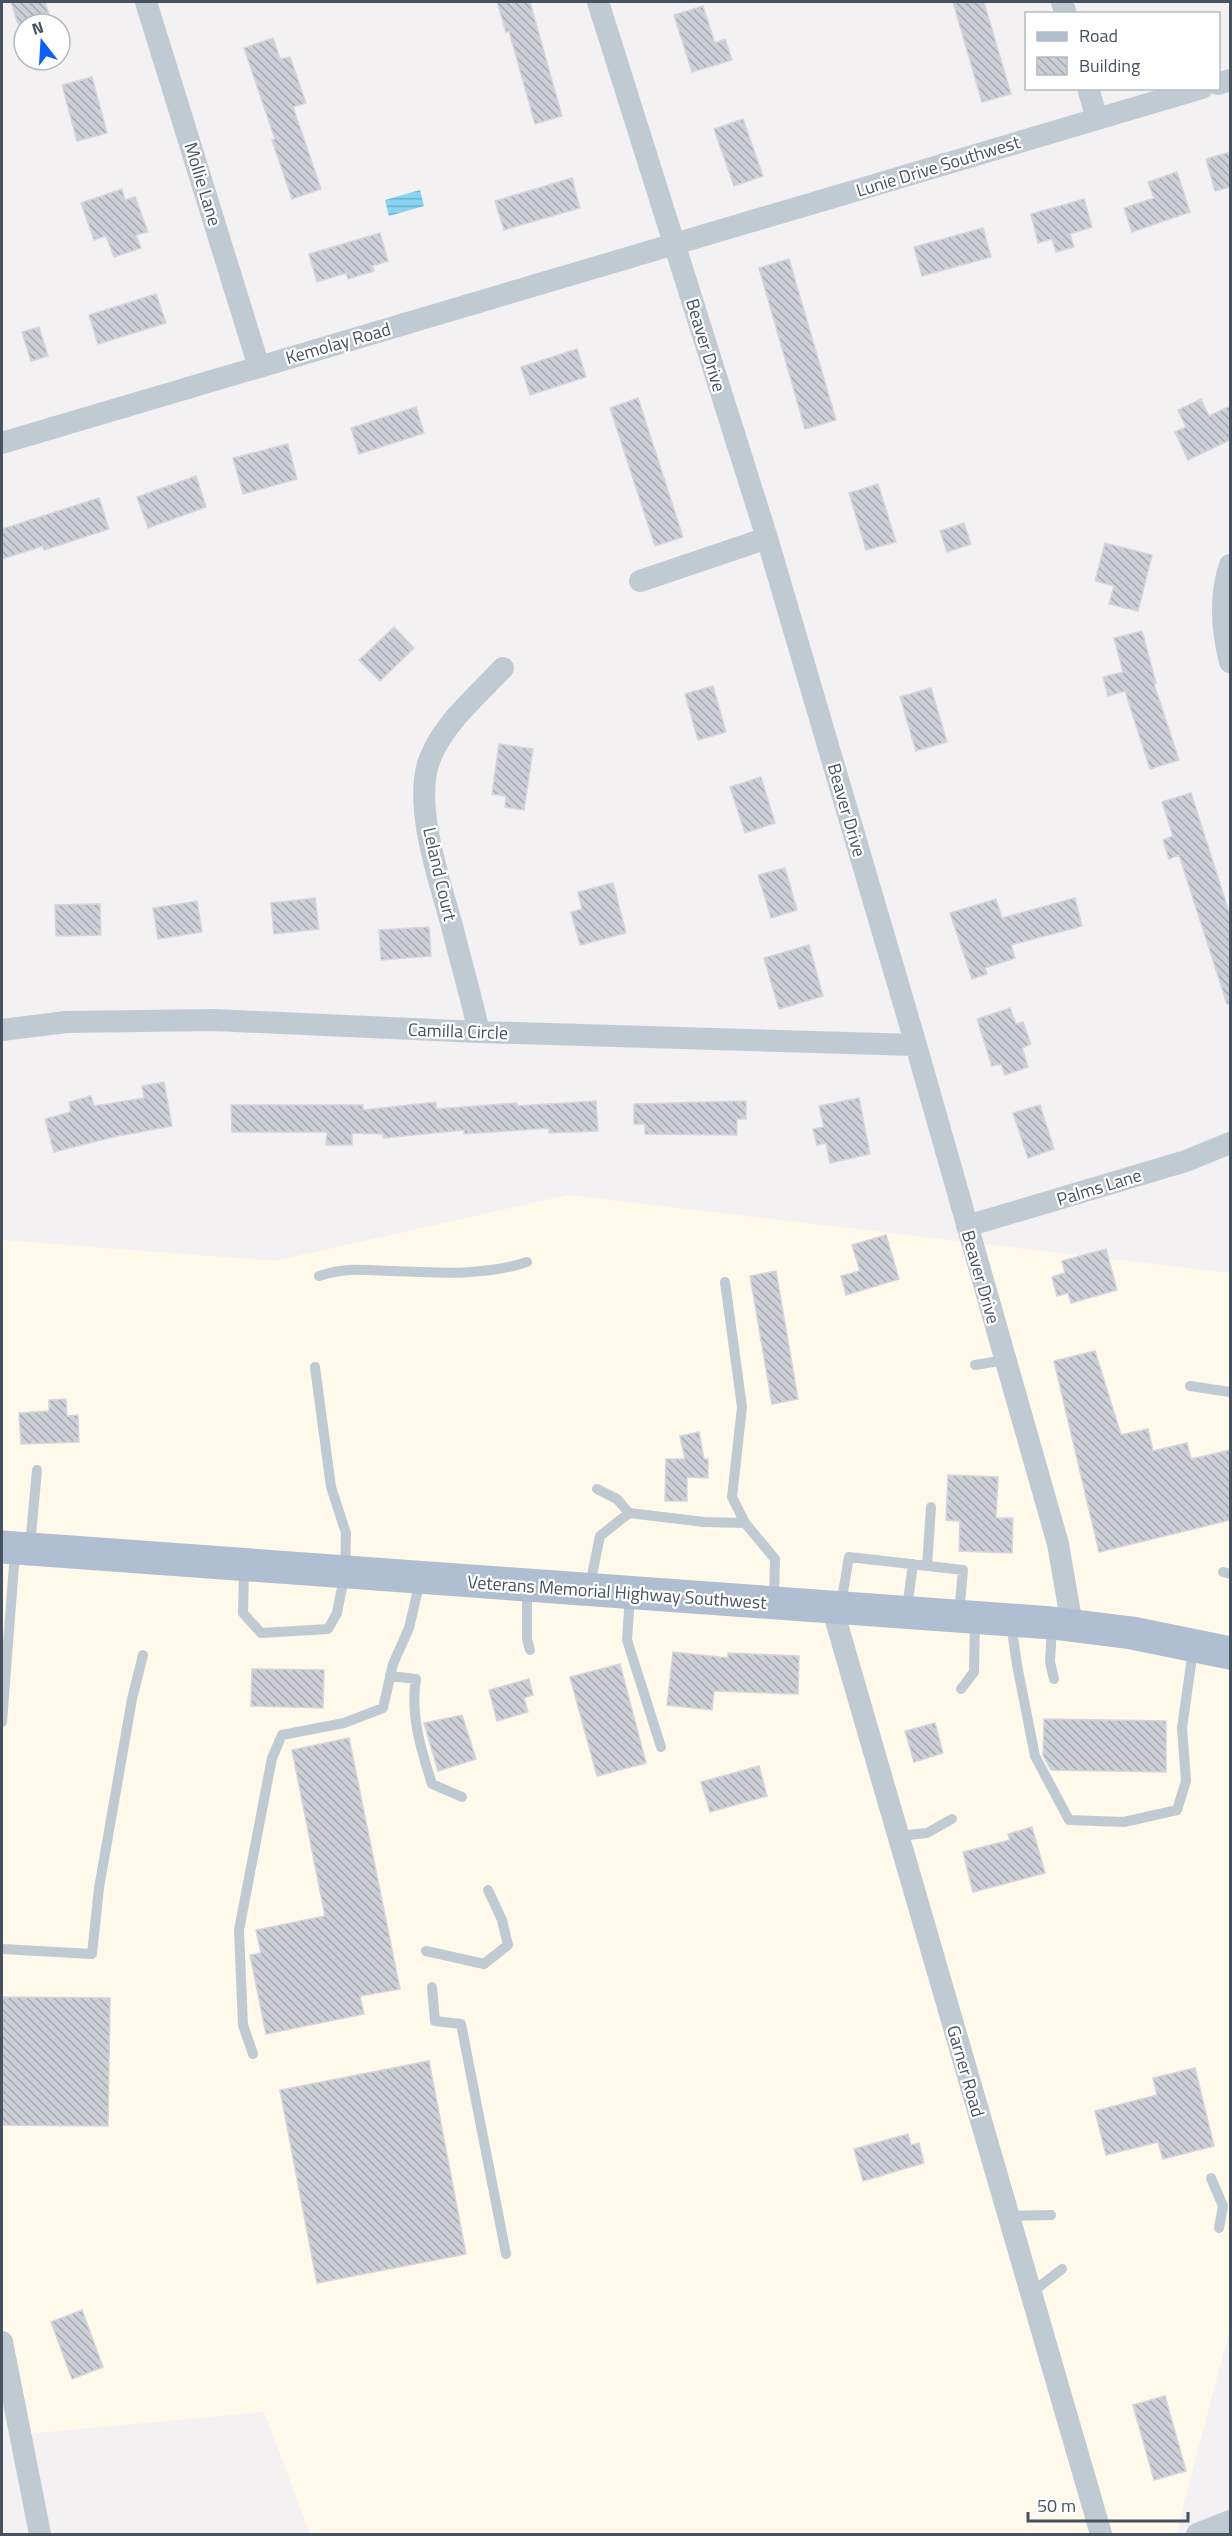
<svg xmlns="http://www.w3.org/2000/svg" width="1232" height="2536" font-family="'Titillium Web',sans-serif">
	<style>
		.commercial { fill: #fef9ea }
		.water { fill: url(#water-rules) }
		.building { fill: url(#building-back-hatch); stroke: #d4d6dd; stroke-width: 1.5 }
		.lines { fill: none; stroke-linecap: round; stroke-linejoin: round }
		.lane { stroke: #c0cad3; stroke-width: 10 }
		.street { stroke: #c0cad3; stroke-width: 22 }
		.primary { stroke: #afbed1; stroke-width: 33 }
		.labels { text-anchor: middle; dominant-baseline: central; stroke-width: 4.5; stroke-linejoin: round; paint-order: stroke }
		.street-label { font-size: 18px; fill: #475260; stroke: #fff }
	</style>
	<defs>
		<pattern id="water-rules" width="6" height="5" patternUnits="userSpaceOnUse" patternTransform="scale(1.5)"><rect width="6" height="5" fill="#87d5f3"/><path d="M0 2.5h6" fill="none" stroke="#70afc8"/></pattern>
		<pattern id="building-back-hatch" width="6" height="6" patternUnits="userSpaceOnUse" patternTransform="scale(1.5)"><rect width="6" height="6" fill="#cccfd6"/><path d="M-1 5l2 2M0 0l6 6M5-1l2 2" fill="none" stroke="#a7abb1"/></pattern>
	</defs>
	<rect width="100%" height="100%" fill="#f3f1f1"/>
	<path class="commercial" d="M568,1195l662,78v1055l-54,206h-866l-46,-122 -238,22 -24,-61v-1133l273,21z"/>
	<path class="water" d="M420,190l4,16 -35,10 -4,-16z"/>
	<path class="building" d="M11,2h34l7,22h-34z
		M497,2h33l32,114 -27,8 -26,-93 -3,1z
		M953,2h31l27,92 -29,8z
		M703,6l12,37 10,-4 7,21 -40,12 -18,-57z
		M273,38l7,21 10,-2 16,46 -13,4 28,82 -29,10 -20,-59 3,-1 -31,-91z
		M92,77l15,56 -30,8 -15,-56z
		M743,119l20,57 -29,10 -20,-57z
		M1230,152v35l-15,4 -9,-32z
		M1177,172l13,40 -58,20 -8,-24 30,-10 -6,-16z
		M572,178l8,30 -76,22 -9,-29z
		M122,189l3,11 10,-3 13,35 -12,3 5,13 -27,9 -8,-21 -12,4 -13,-37z
		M1084,199l8,28 -22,7 4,13 -18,5 -4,-13 -14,4 -7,-29z
		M983,228l8,29 -69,19 -8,-29z
		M380,233l8,28 -16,5 2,5 -26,8 -2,-6 -29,9 -8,-28z
		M789,259l47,161 -31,9 -46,-161z
		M156,294l10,29 -68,21 -9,-29z
		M39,327l9,29 -17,5 -9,-29z
		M577,349l9,28 -56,18 -9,-28z
		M638,398l45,139 -28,9 -45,-138z
		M1201,399l8,17 21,-10v34l-42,20 -13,-28 11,-5 -8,-17z
		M416,407l8,26 -65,21 -8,-26z
		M288,444l9,35 -54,15 -10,-36z
		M196,476l10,31 -58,21 -11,-31z
		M878,484l18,58 -30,8 -17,-57z
		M99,498l10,31 -65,21 -1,-4 -41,13v-30z
		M964,523l7,21 -24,8 -7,-21z
		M1105,543l47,12 -14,56 -29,-7 5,-18 -19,-5z
		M394,627l20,21 -34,33 -21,-21z
		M1142,631l14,52 -2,1 25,76 -29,9 -25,-78 -17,5 -5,-19 20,-5 -9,-34z
		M713,686l13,46 -28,8 -13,-46z
		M931,688l16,54 -31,9 -16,-54z
		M499,744l34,5 -9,61 -19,-3 1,-11 -14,-2z
		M761,777l14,46 -30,10 -15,-46z
		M1191,793l39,122v89h-3l-48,-149 -10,4 -6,-19 10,-4 -11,-34z
		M785,868l12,42 -26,8 -13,-43z
		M613,883l13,50 -46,12 -9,-33 11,-3 -4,-17z
		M315,898l4,31 -45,5 -3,-31z
		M1075,898l7,28 -71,19 4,13 -30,10 2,6 -15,5 -22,-66 46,-14 6,19z
		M197,901l5,31 -44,7 -5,-31z
		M100,904l1,31 -45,1 -1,-31z
		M429,927l2,29 -50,4 -2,-30z
		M809,945l14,51 -44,13 -15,-51z
		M1010,1008l6,16 7,-2 8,22 -9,4 6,19 -23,8 -4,-11 -9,2 -15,-47z
		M164,1082l8,44 -59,11 -59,15 -9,-33 26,-7 -2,-10 22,-6 3,10 50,-8 -2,-12z
		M859,1098l11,56 -40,9 -4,-20 -9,2 -4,-16 11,-2 -5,-21z
		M596,1101l2,30 -49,2v-5l-85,6v-4l-80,8 -1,-4 -31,-1v12h-26l1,-13h-95l-1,-27h132v5l73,-8v7l81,-6v3z
		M746,1101v18h-9v16l-92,-1v-10h-11v-20z
		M1040,1105l14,44 -26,9 -15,-45z
		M886,1235l13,44 -53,16 -5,-19 19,-5 -8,-26z
		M1106,1249l11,41 -46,13 -3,-10 -11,3 -5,-19 13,-4 -3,-12z
		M776,1271l22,128 -26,5 -22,-128z
		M1095,1351l26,84 27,-6 5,22 34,-8 4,16 39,-9v70l-131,32 -45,-191z
		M66,1399l1,17 11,-1 1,27 -58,2 -2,-31 30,-2v-11z
		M699,1432l5,27h4v19l-21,-1v24h-22l1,-42h19l-5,-23z
		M948,1475l50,2 -2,41h17l-1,35 -53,-2 1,-30 -14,-1z
		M673,1652l55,6v-5l71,3 -1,38 -84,-3 -2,19 -45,-5z
		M620,1664l26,99 -49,13 -27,-99z
		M252,1669l72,1 -1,38 -72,-2z
		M529,1679l4,16 -9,3 4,14 -31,9 -8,-31z
		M462,1715l14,44 -38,12 -14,-48z
		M1044,1719l122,2v51l-115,-2 -8,-15z
		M935,1723l8,30 -29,9 -9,-31z
		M349,1738l51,251 -40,7 4,18 -98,20 -16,-79 11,-2 -5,-23 69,-14 -33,-166z
		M759,1766l8,30 -57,16 -9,-30z
		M1032,1827l13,46 -72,19 -10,-40 47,-12 -2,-6z
		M2,1997l108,1 -2,128 -106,-1z
		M429,2061l37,193 -149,29 -37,-193z
		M1195,2068l19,78 -51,13 -5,-17 -52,13 -11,-44 62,-16 -4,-17z
		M908,2134l3,11 8,-2 5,20 -61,18 -9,-32z
		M82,2310l21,57 -31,12 -21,-57z
		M1165,2396l21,75 -32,9 -21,-75z"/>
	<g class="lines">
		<path class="lane" d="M319,1276c26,-9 47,-6 74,-5 44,2 92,5 134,-9
			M725,1282l17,125 -10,90 13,26
			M975,1365l30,-5
			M1190,1386l40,6
			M597,1489l20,10 12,14
			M30,1546l7,-76
			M927,1566l4,-59
			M244,1568l-1,45 18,20 67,-4 9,-16 8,-41 1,-39 -15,-46 -16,-120
			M1223,1572l7,2
			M590,1585l10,-49 29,-23 75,9 41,1 30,36 -1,40
			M527,1588v51l3,11
			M630,1596l-3,44 34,107
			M841,1604l8,-47 114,13 -4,44
			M907,1608l6,-44
			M1011,1623l6,42 18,91 34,64 55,2 53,-12 9,-29 -4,-53 11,-78
			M1052,1626l-2,36 4,17
			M390,1676l26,3c-6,35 5,71 16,105l30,13
			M961,1689l13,-17 1,-52
			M2,1722l13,-170
			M898,1836l29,-3 25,-14
			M2,1949l90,5 7,-66 33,-189 11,-44
			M426,1951l58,13 24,-19 -6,-25 -14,-30
			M432,1987l3,34 26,3 45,230
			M253,2054l-10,-29 -4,-95 33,-172 10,-23 62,-12 39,-15 10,-44 16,-36 11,-47
			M1211,2178l12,28 -4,22
			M1008,2216l43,-1
			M1031,2293l31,-24"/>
		<path class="street" d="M146,2l113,365
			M598,2l169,536 149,507 142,499 14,81
			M1062,2l4,12
			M1218,84l12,-4
			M1088,88l9,31
			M2,443l1200,-355
			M1230,565c-11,32 -8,65 0,97
			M640,581l127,-43
			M2,1030l64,-8 148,-2 265,12 437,13
			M479,1032c-8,-35 -18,-70 -27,-106 -12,-44 -41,-126 -21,-170 14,-34 47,-61 72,-88
			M967,1226l219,-65 44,-18
			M832,1607l269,927
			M2,2342l38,192
			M1197,2534l33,-13"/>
		<path class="primary" d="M2,1547l1050,76 80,10 98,20"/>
	</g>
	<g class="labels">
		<g class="street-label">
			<text transform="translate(938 166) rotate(-17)">Lunie Drive Southwest</text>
			<text transform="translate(203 184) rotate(73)">Mollie Lane</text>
			<text transform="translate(338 343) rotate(-16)">Kemolay Road</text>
			<text transform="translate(706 345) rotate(73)">Beaver Drive</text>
			<text transform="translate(847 810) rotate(74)">Beaver Drive</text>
			<text transform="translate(440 874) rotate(77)">Leland Court</text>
			<text transform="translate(458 1031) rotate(2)">Camilla Circle</text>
			<text transform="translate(1099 1187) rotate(-17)">Palms Lane</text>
			<text transform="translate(981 1277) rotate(74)">Beaver Drive</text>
			<text transform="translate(617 1592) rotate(4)">Veterans Memorial Highway Southwest</text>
			<text transform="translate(966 2071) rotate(74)">Garner Road</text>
		</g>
	</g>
	<rect width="1232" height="2536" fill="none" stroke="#475260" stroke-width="6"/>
	<rect x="1025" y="12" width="195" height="78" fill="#ffffff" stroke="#b5babf" stroke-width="1.5"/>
	<rect x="1037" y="32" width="30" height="9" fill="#afbed1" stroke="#b5babf" stroke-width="1.5"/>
	<text x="1079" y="42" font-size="18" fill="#475260">Road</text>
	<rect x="1037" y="57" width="30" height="18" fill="url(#building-back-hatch)" stroke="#b5babf" stroke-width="1.5"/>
	<text x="1079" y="72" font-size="18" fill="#475260">Building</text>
	<g transform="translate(42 42) rotate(343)"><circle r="28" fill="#ffffff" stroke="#b5babf" stroke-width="1.5"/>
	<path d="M0-4.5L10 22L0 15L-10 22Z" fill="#0b60f3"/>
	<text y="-9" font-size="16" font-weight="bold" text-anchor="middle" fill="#475260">N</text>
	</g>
	<path d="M1028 2512v9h160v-9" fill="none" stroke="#475260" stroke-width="3"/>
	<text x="1037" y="2512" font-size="18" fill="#475260" stroke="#ffffff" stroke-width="4.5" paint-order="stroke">50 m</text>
</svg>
